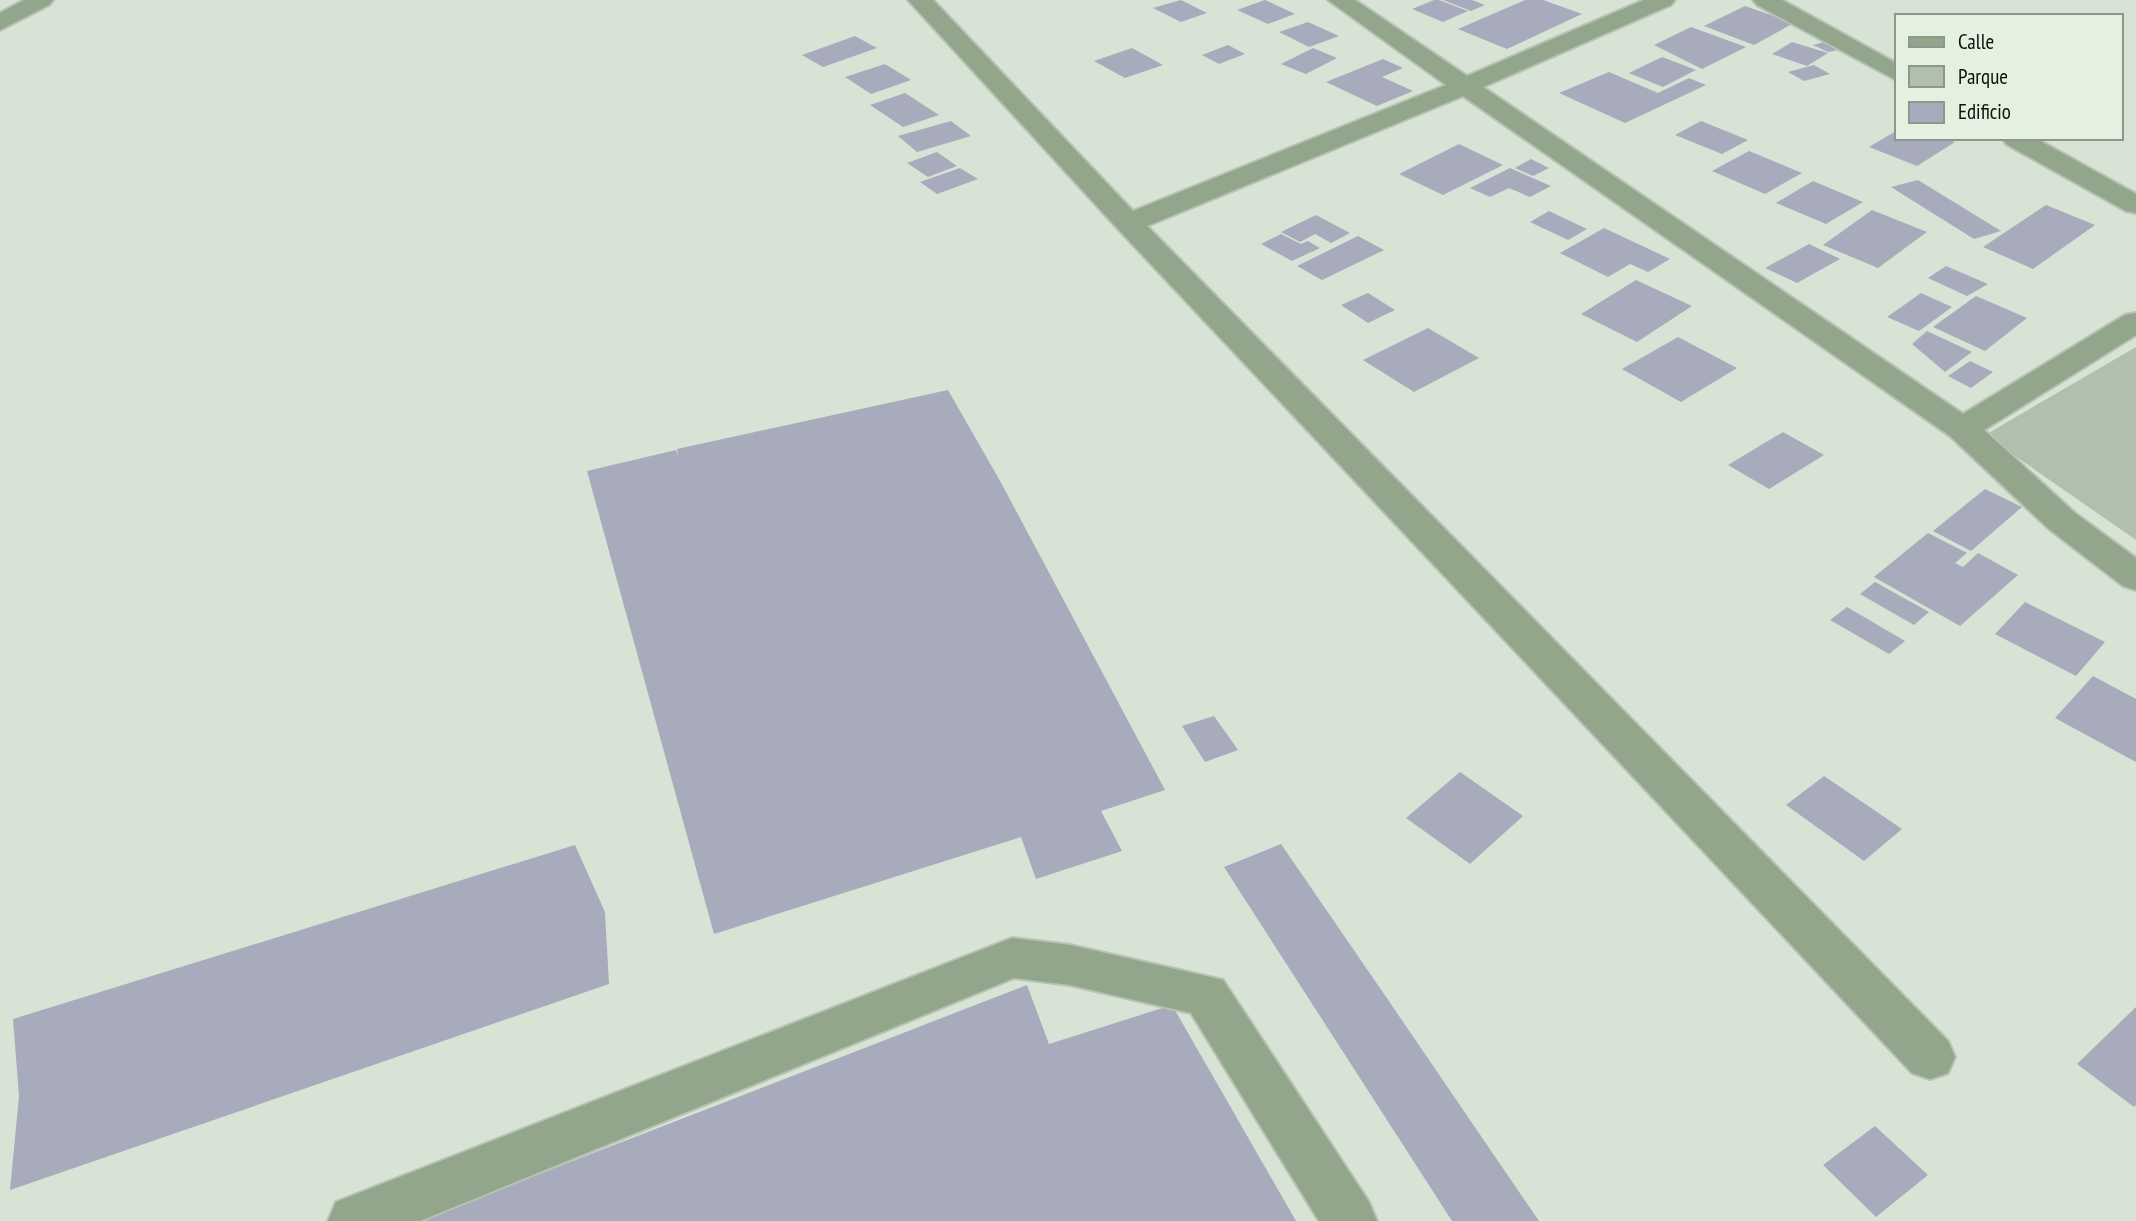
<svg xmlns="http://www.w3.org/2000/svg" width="2136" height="1221" font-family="'PT Sans Narrow',sans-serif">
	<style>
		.green { fill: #b1c0ac }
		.building { fill: #a8abbc }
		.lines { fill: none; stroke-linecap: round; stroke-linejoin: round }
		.minor-casing { stroke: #b7c1b4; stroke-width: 4 }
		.minor { fill: #91a68a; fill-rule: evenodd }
	</style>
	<rect width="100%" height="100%" fill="#d7e3d4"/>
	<path class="green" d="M2136,347v193l-151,-105z"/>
	<path class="building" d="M1181,0l26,13 -26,9 -28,-14z
		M1265,0l30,14 -27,10 -31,-14z
		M1434,0h5l29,11 -25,11 -31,-13z
		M1443,0h29l13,5 -14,6z
		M1525,0h18l39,14 -75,35 -49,-20z
		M1745,6l49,17 -40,22 -50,-19z
		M1308,22l31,14 -30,11 -30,-15z
		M1691,27l55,20 -44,22 -48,-24z
		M855,36l22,12 -54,19 -21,-12z
		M1792,42l36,11 -21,13 -35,-12z
		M1824,42l14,8 -10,2 -15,-7z
		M1228,45l17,9 -26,10 -17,-9z
		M1132,48l31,17 -38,13 -31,-17z
		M1313,48l24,10 -31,16 -25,-10z
		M1662,57l34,13 -33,17 -34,-14z
		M1383,59l20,9 -21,9 31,14 -36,15 -51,-24z
		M885,64l26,16 -40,14 -26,-17z
		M1814,65l16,9 -26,7 -16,-9z
		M1609,72l49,21 31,-15 17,7 -81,38 -66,-30z
		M905,93l34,22 -36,12 -33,-22z
		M951,121l20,15 -54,16 -19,-16z
		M1701,121l47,19 -26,14 -47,-19z
		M1896,131v7h48l11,4 -38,24 -48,-19z
		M1459,144l44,21 -60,30 -44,-21z
		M1749,151l53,22 -37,21 -53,-23z
		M937,152l20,14 -29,11 -21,-14z
		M1531,159l18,9 -16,8 -18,-8z
		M960,168l18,11 -41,15 -17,-12z
		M1510,168l11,5 30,13 -21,11 -21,-9 -19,9 -20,-9z
		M1918,180l83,51 -27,8 -83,-52z
		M1813,181l50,21 -37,22 -50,-21z
		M2046,205l49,20 -62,44 -50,-22z
		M1872,210l55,22 -49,36 -55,-23z
		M1549,211l38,18 -19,11 -38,-18z
		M1316,215l34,18 -19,10 -16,-9 -15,8 -19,-10z
		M1604,228l49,23 17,8 -22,13 -18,-8 -22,13 -48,-24z
		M1281,234l20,10 7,-3 12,7 -28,13 -31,-17z
		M1358,236l26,14 -62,30 -25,-14z
		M1809,244l31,15 -43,24 -32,-15z
		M1946,266l42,18 -21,12 -39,-18z
		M1636,280l56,26 -55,36 -56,-28z
		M1368,293l27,17 -27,13 -27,-18z
		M1921,293l31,14 -33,24 -32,-14z
		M1976,296l51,22 -42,33 -52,-24z
		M1428,328l51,30 -65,34 -51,-32z
		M1927,331l45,21 -27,20 -33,-28z
		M1678,337l59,31 -56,34 -59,-33z
		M1970,361l23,11 -22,16 -23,-12z
		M948,390l51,89 166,311 -64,21 21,40 -86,28 -15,-42 -307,97 -127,-463 89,-21 2,7 -1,-8z
		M1783,432l41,23 -55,34 -41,-24z
		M1985,489l37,18 -51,44 -38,-20z
		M1928,533l39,20 -12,10 8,4 15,-14 40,22 -58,51 -86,-49z
		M1875,582l54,30 -15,13 -54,-31z
		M2025,602l80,40 -29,34 -81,-42z
		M1847,607l58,34 -16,13 -59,-34z
		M2093,676l43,23v63l-81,-44z
		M1214,716l24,34 -33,12 -23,-36z
		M1460,772l63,44 -53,48 -64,-46z
		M1824,776l78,53 -38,32 -78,-56z
		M1281,844l103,150 155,227h-87l-228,-354z
		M575,845l30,67 4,72 -599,206 9,-94 -6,-77z
		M1027,985l22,59 123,-39 124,216h-878z
		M2136,1007v98l-2,2 -57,-43z
		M1875,1126l53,49 -52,42 -53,-52z"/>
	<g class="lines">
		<g class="minor-casing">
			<path id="minor" d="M24,0h29l-4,5 -49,25v-17z
				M908,0h25l200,211 313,-126 -118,-85h27l112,76 177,-76h31l-4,5 -188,82 480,327 162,-99 11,-2v22l-152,95 91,83 61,45v32l-13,-4 -74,-57 -99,-93 -487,-340 -316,130 801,815 7,16 -7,16 -18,6 -18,-6 -794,-844z
				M1753,0h29l114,63v17l-139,-75z
				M2002,138h33l101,56v19l-10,-2 -120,-67z
				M1012,938l58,7 153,35 146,222 8,19h-58l-128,-208 -121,-28 -56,-7 -594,243h-92l8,-19z"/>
		</g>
		<use href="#minor" class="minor"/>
	</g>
	<rect x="1895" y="14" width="228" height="126" fill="#e4f1e1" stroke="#8e978b" stroke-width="2"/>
	<rect x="1909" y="37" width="35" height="10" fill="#91a68a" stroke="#8e978b" stroke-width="2"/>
	<text x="1958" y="49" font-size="21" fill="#0d110b">Calle</text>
	<rect x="1909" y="66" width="35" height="21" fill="#b1c0ac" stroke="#8e978b" stroke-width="2"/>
	<text x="1958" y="84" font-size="21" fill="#0d110b">Parque</text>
	<rect x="1909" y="102" width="35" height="21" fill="#a8abbc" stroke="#8e978b" stroke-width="2"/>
	<text x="1958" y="119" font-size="21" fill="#0d110b">Edificio</text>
</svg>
